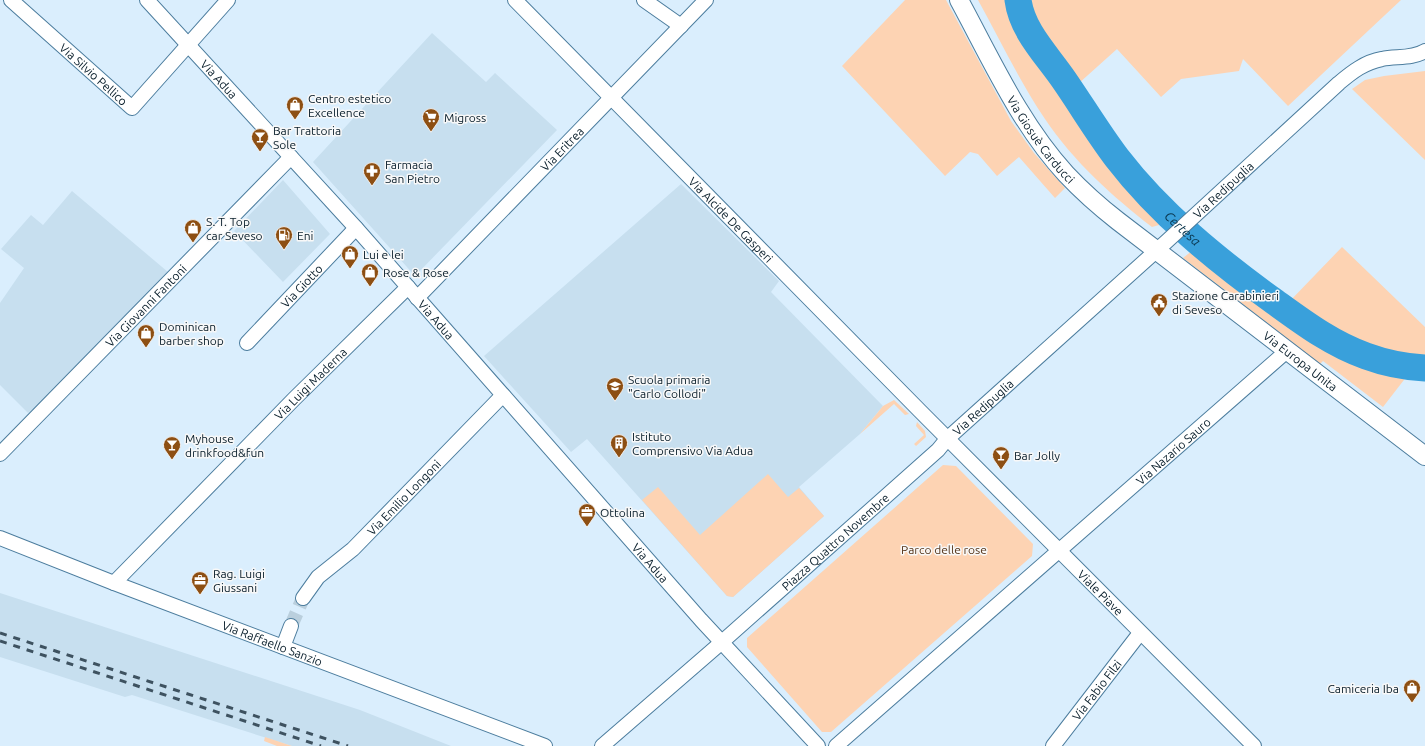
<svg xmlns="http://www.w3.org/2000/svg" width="1425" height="746" font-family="Ubuntu,sans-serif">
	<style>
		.built { fill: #c7dfef }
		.green { fill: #fdd3b3 }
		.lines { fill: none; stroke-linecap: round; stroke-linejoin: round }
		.river { stroke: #39a0db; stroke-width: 27 }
		.minor-tunnel { stroke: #bacfdd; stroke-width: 14; stroke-dasharray: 14 7; stroke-linecap: butt }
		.minor-casing { stroke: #4c7d9e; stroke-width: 16 }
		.tertiary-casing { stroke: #4c7d9e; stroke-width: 20 }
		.minor { stroke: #fff; stroke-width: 14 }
		.tertiary { stroke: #fff; stroke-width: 18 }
		.rail { stroke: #3e5260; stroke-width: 3; stroke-dasharray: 7 7; stroke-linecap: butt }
		.labels { text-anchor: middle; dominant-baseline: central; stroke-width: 3; stroke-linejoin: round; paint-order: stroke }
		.street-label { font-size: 12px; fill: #081d2a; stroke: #f8f8f8 }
		.poi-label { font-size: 12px; fill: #081d2a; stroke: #f8f8f8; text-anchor: start }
		.park-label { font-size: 12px; fill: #553418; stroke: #f8f8f8 }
		.water-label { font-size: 13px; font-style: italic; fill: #0a364e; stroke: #f8f8f8 }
	</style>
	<rect width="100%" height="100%" fill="#daeefd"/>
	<path class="built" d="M432,33l54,49 9,-9 62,57 -142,146 -102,-114z
		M283,180l47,54 -47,48 -49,-51z
		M681,184l98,97 -8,11 112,114 -23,28 -61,53 25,29 -91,81 -6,-1 -140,-157 -16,13 -87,-96z
		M72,191l96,81 -134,138 -1,-1 -5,4 -28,-28v-82l24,-35 -23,-19 30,-34 12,10z
		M0,593l360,117 91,36h-159l-160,-51 -7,2 -125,-40z"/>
	<path class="green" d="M905,0h41l65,121 23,32 31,35 -10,10 -36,-41 -22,19 -19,-22 -8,-2 -25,24 -103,-110z
		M978,0h31l5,21 8,16 67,92 11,20 15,20 12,14 39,35 -7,7 -7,2c-40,-31 -78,-65 -107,-108 -25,-37 -45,-79 -67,-119z
		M1026,0h375l-113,106 -45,-47 -4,12 -58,8 -20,18 -44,-48 -39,35c-17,-22 -50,-55 -52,-84z
		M1425,71v89l-73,-71 13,-9 19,-4z
		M1342,247l83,80v37c-51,-7 -99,-27 -137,-61z
		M1193,250c45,34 89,74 140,98 24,12 49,20 74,28l-24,31 -60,-46 -3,3 -137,-106z
		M894,400l15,14 -4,1 -11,-11 -34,30 23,-28z
		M917,422l8,9 1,6 -10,9 -2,-2 10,-9 -8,-9z
		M943,465l13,1 77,78 -1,12 -201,176h-9l-75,-85v-9z
		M768,474l20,23 11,-9 25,28 -91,81 -6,-1 -85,-96 16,-13 42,48z
		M265,737l27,9h-15l-13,-5z"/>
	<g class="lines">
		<path class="river" id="s1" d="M1018,0c4,31 29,55 46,80 18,26 34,53 53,78 43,56 101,103 158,144 29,21 57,42 91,54 19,7 39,11 59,12"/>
		<path class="minor-tunnel" d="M291,626l12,-28"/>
		<g class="minor-casing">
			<g id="minor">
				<path id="s2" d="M11,0l121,108 96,-108"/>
				<path id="s3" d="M147,0l209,228 345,392 117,126"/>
				<path id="s4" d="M515,0l405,411 334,335"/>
				<path d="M644,0l37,26"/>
				<path id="s5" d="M417,298l289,-298"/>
				<path id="s6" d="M247,343l109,-115"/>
				<path id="s7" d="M0,454l291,-297"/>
				<path id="s8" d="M0,538l114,45 431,163"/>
				<path id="s9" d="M114,583l180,-184 114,-112"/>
				<path id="s10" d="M303,598l15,-21 35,-28 150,-154"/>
				<path d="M283,647l8,-21"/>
				<path id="s11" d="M602,746l120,-104 216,-192 9,-11 219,-197 173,-159c13,-11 26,-21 43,-24 14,-3 30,0 43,-8"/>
				<path id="s12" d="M836,746l452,-396"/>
				<path id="s13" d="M1053,746l87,-113"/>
			</g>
		</g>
		<g class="tertiary-casing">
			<g id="tertiary">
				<path id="s14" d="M959,0c32,59 61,124 107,174 16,17 34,33 52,47l307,235"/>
			</g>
		</g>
		<use href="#minor" class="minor"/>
		<use href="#tertiary" class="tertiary"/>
		<path class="rail" d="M0,633l348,113
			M0,641l321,105"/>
	</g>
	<defs>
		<g id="shop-pin" transform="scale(0.9)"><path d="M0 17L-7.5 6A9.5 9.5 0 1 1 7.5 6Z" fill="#8d4f13" stroke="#f8f8f8"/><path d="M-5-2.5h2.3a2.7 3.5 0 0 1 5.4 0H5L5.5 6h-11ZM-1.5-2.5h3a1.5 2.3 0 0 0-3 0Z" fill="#fff"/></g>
		<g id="supermarket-pin" transform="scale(0.9)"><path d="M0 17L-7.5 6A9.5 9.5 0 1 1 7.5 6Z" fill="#8d4f13" stroke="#f8f8f8"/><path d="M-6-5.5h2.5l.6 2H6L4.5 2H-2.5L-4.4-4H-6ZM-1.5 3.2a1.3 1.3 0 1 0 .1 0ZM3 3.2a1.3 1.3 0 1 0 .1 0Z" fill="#fff"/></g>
		<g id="bar-pin" transform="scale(0.9)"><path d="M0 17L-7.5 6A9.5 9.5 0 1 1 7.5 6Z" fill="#8d4f13" stroke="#f8f8f8"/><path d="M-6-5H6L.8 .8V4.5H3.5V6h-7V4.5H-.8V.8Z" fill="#fff"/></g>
		<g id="pharmacy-pin" transform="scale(0.9)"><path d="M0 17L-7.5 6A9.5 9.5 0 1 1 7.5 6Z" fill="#8d4f13" stroke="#f8f8f8"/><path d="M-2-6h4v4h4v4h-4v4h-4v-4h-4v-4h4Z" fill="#fff"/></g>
		<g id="fuel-pin" transform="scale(0.9)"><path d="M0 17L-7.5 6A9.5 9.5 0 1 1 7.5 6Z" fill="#8d4f13" stroke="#f8f8f8"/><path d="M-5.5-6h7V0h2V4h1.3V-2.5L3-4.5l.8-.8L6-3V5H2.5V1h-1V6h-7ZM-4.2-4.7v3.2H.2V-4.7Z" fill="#fff"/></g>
		<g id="civic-pin" transform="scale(0.9)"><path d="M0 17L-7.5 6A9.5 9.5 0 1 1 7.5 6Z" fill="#8d4f13" stroke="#f8f8f8"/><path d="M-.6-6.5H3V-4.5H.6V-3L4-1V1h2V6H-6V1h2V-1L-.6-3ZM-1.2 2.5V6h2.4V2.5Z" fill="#fff"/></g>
		<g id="school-pin" transform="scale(0.9)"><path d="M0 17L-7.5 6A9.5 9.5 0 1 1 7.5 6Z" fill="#8d4f13" stroke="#f8f8f8"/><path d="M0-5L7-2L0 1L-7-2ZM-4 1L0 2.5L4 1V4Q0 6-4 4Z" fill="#fff"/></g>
		<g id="building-pin" transform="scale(0.9)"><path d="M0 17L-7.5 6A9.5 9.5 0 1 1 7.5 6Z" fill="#8d4f13" stroke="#f8f8f8"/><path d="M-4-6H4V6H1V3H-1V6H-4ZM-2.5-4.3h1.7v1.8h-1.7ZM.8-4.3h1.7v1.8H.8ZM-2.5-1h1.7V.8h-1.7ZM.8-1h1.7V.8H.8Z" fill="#fff"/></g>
		<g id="office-pin" transform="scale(0.9)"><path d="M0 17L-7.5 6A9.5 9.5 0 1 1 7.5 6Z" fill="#8d4f13" stroke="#f8f8f8"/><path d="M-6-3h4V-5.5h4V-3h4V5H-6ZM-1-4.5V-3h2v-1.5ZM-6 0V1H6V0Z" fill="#fff"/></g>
	</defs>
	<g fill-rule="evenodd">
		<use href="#shop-pin" x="295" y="105"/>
		<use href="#supermarket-pin" x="431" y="117"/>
		<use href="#bar-pin" x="260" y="137"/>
		<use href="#pharmacy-pin" x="372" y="171"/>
		<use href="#shop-pin" x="193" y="228"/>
		<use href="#fuel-pin" x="284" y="235"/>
		<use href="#shop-pin" x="350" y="254"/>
		<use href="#shop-pin" x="370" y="272"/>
		<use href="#civic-pin" x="1159" y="302"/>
		<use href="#shop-pin" x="146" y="333"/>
		<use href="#school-pin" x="615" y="386"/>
		<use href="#building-pin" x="619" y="443"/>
		<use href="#bar-pin" x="172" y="445"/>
		<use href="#bar-pin" x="1001" y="455"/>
		<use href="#office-pin" x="587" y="512"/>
		<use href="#office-pin" x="200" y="580"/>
		<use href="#shop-pin" x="1412" y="688"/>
	</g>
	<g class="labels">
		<g class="street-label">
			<text stroke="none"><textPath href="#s2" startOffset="111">Via Silvio Pellico</textPath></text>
			<text stroke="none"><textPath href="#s3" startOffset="107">Via Adua</textPath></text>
			<text stroke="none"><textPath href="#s14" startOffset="162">Via Giosuè Carducci</textPath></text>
			<text stroke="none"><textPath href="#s5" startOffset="208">Via Eritrea</textPath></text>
			<text stroke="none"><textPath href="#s11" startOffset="834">Via Redipuglia</textPath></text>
			<text stroke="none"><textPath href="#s4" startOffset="308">Via Alcide De Gasperi</textPath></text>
			<text stroke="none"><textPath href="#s6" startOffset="79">Via Giotto</textPath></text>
			<text stroke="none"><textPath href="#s7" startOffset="208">Via Giovanni Fantoni</textPath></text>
			<text stroke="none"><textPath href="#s3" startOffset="431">Via Adua</textPath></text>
			<text stroke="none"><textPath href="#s14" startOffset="505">Via Europa Unita</textPath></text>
			<text stroke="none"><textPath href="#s9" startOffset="280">Via Luigi Maderna</textPath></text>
			<text stroke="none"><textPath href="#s11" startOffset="510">Via Redipuglia</textPath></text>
			<text stroke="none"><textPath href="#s12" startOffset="448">Via Nazario Sauro</textPath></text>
			<text stroke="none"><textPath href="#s10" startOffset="143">Via Emilio Longoni</textPath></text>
			<text stroke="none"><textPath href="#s11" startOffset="310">Piazza Quattro Novembre</textPath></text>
			<text stroke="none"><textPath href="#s3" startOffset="755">Via Adua</textPath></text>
			<text stroke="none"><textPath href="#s4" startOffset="833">Viale Piave</textPath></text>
			<text stroke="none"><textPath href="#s8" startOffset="292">Via Raffaello Sanzio</textPath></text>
			<text stroke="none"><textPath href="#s13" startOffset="71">Via Fabio Filzi</textPath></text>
		</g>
		<g class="poi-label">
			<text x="308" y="98">Centro estetico<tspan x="308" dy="14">Excellence</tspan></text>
			<text x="444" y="117">Migross</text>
			<text x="273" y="130">Bar Trattoria<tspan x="273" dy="14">Sole</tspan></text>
			<text x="385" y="164">Farmacia<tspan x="385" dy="14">San Pietro</tspan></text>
			<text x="206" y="221">S. T. Top<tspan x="206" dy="14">car Seveso</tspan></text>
			<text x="297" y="235">Eni</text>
			<text x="363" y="254">Lui e lei</text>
			<text x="383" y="272">Rose &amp; Rose</text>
			<text x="1172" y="295">Stazione Carabinieri<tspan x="1172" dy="14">di Seveso</tspan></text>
			<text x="159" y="326">Dominican<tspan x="159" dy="14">barber shop</tspan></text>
			<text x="628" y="379">Scuola primaria<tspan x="628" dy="14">"Carlo Collodi"</tspan></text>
			<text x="632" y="436">Istituto<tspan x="632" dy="14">Comprensivo Via Adua</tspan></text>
			<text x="185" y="438">Myhouse<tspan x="185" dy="14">drinkfood&amp;fun</tspan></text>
			<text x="1014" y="455">Bar Jolly</text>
			<text x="600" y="512">Ottolina</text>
			<text x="213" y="573">Rag. Luigi<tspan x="213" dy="14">Giussani</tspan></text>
			<text x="1399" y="688" text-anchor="end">Camiceria Iba</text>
		</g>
		<g class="park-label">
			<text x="944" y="549">Parco delle rose</text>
		</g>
		<g class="water-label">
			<text stroke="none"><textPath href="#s1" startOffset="284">Certesa</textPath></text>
		</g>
	</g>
</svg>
